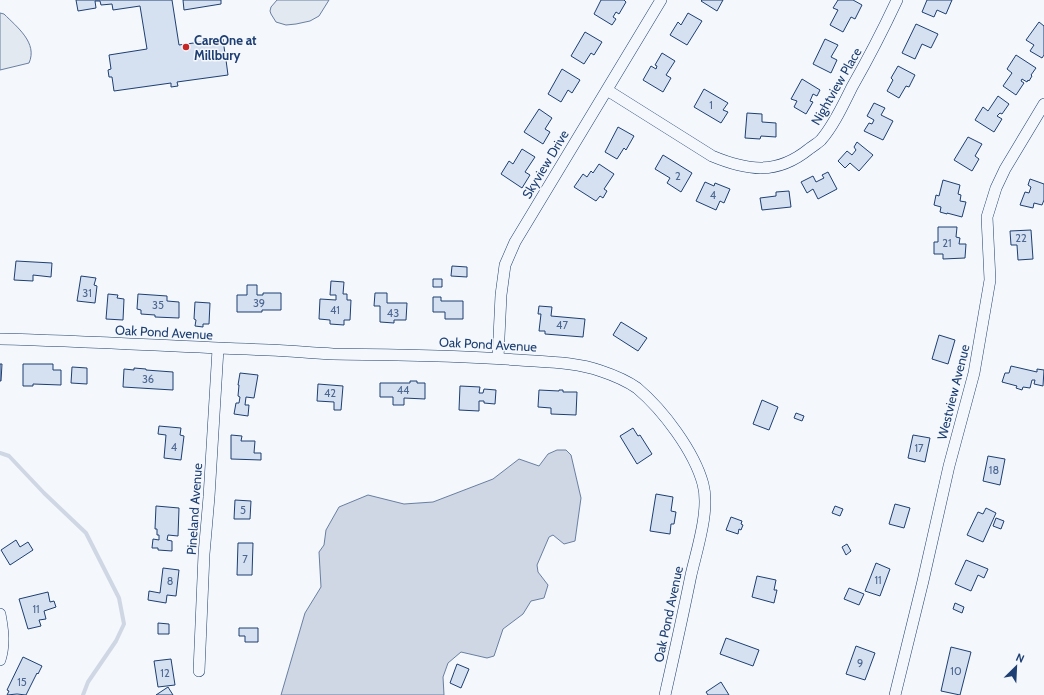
<svg xmlns="http://www.w3.org/2000/svg" width="1044" height="695" font-family="Cabin,sans-serif">
	<style>
		.green { fill: #e3e9f0; stroke: #687fa3 }
		.water { fill: #cfd7e4; stroke: #687fa3 }
		.lines { fill: none; stroke-linecap: round; stroke-linejoin: round }
		.stream { stroke: #cfd7e4; stroke-width: 4 }
		.building { fill: #d5e0f0; stroke: #1d3f73 }
		.street-casing { stroke: #1d3f73; stroke-width: 12 }
		.street { stroke: #f4f7fb; stroke-width: 11 }
		.poi-dot { fill: #c62828; stroke: #f4f7fb; stroke-width: 1.5 }
		.labels { text-anchor: middle; dominant-baseline: central; stroke-width: 3; stroke-linejoin: round; paint-order: stroke }
		.number-label { font-size: 11px; fill: #4b6792 }
		.poi-label { font-size: 13px; font-weight: bold; fill: #1d3f73; stroke: #f4f7fb; text-anchor: start }
		.street-label { font-size: 13px; fill: #1d3f73; stroke: #f4f7fb }
	</style>
	<rect width="100%" height="100%" fill="#f4f7fb"/>
	<path class="green" d="M277,0h52l-10,16 -9,5 -14,3 -10,1 -10,-3 -5,-8 -1,-3 1,-4z
		M0,13l4,1c13,13 34,29 25,49l-29,7z"/>
	<path class="water" d="M557,450h9l5,5 10,43 -6,43 -11,3 -11,-9 -4,2 -12,28 1,7 10,13 -4,13 -13,3 -8,13 -20,15 -9,27 -7,2 -26,-6 -13,11 -5,14 1,18h-163l24,-82 16,-26 -2,-35 5,-7 2,-15 13,-23 29,-12 36,9 29,-2 60,-23 26,-20 20,7 9,-12z"/>
	<g class="lines">
		<path class="stream" d="M0,453l9,3 35,37 42,40 33,65 5,26 -8,17 -28,41 -5,13"/>
	</g>
	<path class="building" d="M76,0h96l7,45 44,-6 2,15h4l1,6h-4l2,15 -51,7 1,4 -7,1v-4l-57,8 -2,-14h-3l-1,-7 3,-1 -2,-14 38,-6 -7,-43 -27,4 -1,-6 -11,1 -1,-4h-5l1,7 -18,3z
		M183,0h38v4l-37,6z
		M601,0h23l2,2 -7,12 -3,-2 -3,5 3,2 -4,6 -18,-11z
		M702,0h21l-6,11 -16,-10z
		M838,0h15l9,5 -7,14 -4,-2 -8,15 -13,-7 8,-15 -5,-2z
		M927,0h25l-6,14 -9,-4 -3,7 -12,-5z
		M688,13l14,8 -15,24 -17,-10 8,-13 3,3z
		M1039,22l5,4v29l-2,3 -12,-7 4,-6 -8,-5z
		M916,24l22,10 -7,14 -9,-4 -7,15 -13,-6z
		M585,32l17,10 -8,13 -3,-2 -7,11 -13,-8z
		M825,39l13,6 -7,12 6,3 -6,13 -18,-9z
		M662,53l13,8 -9,14 5,3 -8,14 -20,-12 8,-14 5,3 1,-3 -2,-1z
		M1016,55l20,13 -5,7 1,1 -3,5 -1,-1 -1,2 -5,-3 -1,2 3,2 -8,12 -13,-9 9,-13 -5,-4z
		M898,66l17,9 -6,12 -3,-1 -7,12 -12,-7 6,-11 -2,-2z
		M562,69l18,11 -8,13 -4,-3 -7,12 -13,-8z
		M802,79l18,11 -3,6 -4,-2 -3,7 3,1 -7,12 -12,-7 3,-6 -6,-2z
		M704,89l24,14 -5,7 5,2 -7,11 -27,-16z
		M998,96l11,8 -7,10 -2,-1 -3,3 5,3 -8,13 -19,-12 8,-13 5,4z
		M874,103l11,5 -4,7 12,6 -10,19 -19,-9 5,-8 3,1 2,-4 -7,-4z
		M539,109l13,9 -7,11 5,3 -7,12 -19,-12z
		M747,113l15,1v8l14,1v14l-15,-1 -1,3 -15,-1z
		M618,127l16,9 -8,14 -2,-2 -7,11 -12,-7z
		M968,137l14,7 -7,12 4,3 -7,12 -18,-11z
		M857,142l16,13 -14,16 -9,-8 -5,5 -7,-7 9,-10 5,4 4,-5 -2,-3z
		M522,149l13,8 -10,15 5,3 -8,13 -21,-14 8,-13 4,3z
		M663,155l29,18 -11,19 -14,-9 3,-5 -15,-9z
		M599,164l15,10 -10,15 3,2 -4,7 -3,-2 -4,5 -22,-14 9,-13 4,3 4,-6 2,2z
		M828,172l9,17 -19,10 -5,-10 -6,4 -6,-11 12,-6 3,6 8,-4 -2,-3z
		M1030,179l14,5v16l-2,5 -8,-2 -1,5 -13,-3 5,-13 4,1 2,-6 -3,-2z
		M943,180l17,5 -2,9 3,1 -1,6 6,1 -4,15 -15,-4v1l-7,-2 1,-5 -7,-2 2,-10 3,1z
		M705,182l9,4 1,-3 15,6 -6,14 -4,-2 -4,9 -20,-9z
		M789,191l2,16 -29,3 -2,-12 16,-2v-4z
		M938,227h19l-1,10 4,1 -1,6h7l-1,14 -22,1v-5h-9v-12h4z
		M1031,230l2,29 -15,1 -1,-15h-6l-1,-14z
		M16,261l36,2 -1,14 -18,-2v6l-19,-1z
		M452,266l15,1v10l-16,-1z
		M81,276l15,2 -2,7 3,1 -2,17 -18,-2z
		M433,279h9v8h-9z
		M331,281l13,1 -1,12h4v6h4l-1,20h-6v5l-14,-1v-4l-11,-1 1,-20 16,1v-5h-6z
		M247,285h10v10h6v-2h18v17h-19v2h-25v-17h10z
		M375,293h12v10h20l-1,17h-12v3l-14,-1v-16h-6z
		M108,294l10,1 -1,3 7,1 -1,21 -17,-1z
		M138,294l29,2v5l12,1v16l-24,-1v-2l-14,-1v-4l-4,-1z
		M433,297h8v4h22v18h-18v-7h-12z
		M195,302l15,1 -1,21h-6v3l-8,-1 1,-6 -2,-1z
		M539,306l13,1 -1,9 34,3 -2,18 -38,-3v-3h-6l2,-17h-3z
		M621,322l26,16 -9,13 -25,-16z
		M939,335l16,5 -7,24 -16,-5z
		M0,364h2l-1,17h-1z
		M23,364h30v6h8v15l-28,-1v2h-10z
		M1011,366l26,6v-3l7,1 -1,16 -9,-2 1,-4h-3l-2,8 -7,-1 -1,3 -6,-2 1,-2 -15,-4 3,-9h4z
		M72,367l15,1v16l-16,-1z
		M134,368l12,1v1l27,2v18l-50,-3 1,-18 10,1z
		M240,373l18,2 -4,23 -8,-1 -1,8h4l-1,11 -14,-2 2,-11h3l1,-6 -2,-1 1,-11h-1z
		M410,381h7v2h8v16l-21,-1v7h-11v-8h-13v-14h30z
		M318,384l25,2 -2,24h-7v-8l-17,-1z
		M460,386l20,1 -1,6h4l1,-4 12,1 -1,14 -11,-1v-2h-5v10l-20,-1z
		M539,390l20,1v-1h4v2h14l-1,23 -25,-1v-6l-13,-1z
		M762,400l16,7 -9,23 -16,-6z
		M796,413l8,3 -2,5 -8,-3z
		M159,426l22,2 -1,7 4,1 -3,24 -17,-2 2,-23 -8,-1z
		M633,428l5,8 2,-1 12,19 -15,10 -17,-28z
		M231,435l11,1 -1,5h14l-1,12h7v7l-30,-1z
		M913,435l17,3 -5,24 -17,-4z
		M988,456l17,3 -5,26 -17,-4z
		M656,494l17,3 -2,14 5,1 -2,12h-3l-1,10 -20,-3z
		M235,500l16,1 -1,18h-16z
		M895,504l15,4 -6,20 -15,-4z
		M156,506l23,2 -1,28 -10,-1 -1,5 5,1v10l-14,-1v-2h-6l1,-9 6,1v-5h-2v-6h-2z
		M835,506l8,3 -3,7 -8,-3z
		M986,508l10,5 -13,29 -16,-7 11,-23 5,2z
		M731,517l11,4 -1,3 2,1 -2,5 -2,-1 -1,5 -12,-4z
		M996,518l8,3 -3,8 -8,-3z
		M16,540l4,7 8,-5 5,8 -23,15 -9,-15z
		M238,543h15l-1,32h-15z
		M847,544l4,7 -5,4 -4,-8z
		M966,560l22,9 -4,9 -6,-3 -7,16 -16,-7z
		M876,563l14,6 -10,27 -15,-5z
		M163,568l16,2 -3,26 -9,-1 -1,8 -18,-3 1,-9 11,2z
		M757,576l19,4 -2,10h3l-3,13 -22,-6z
		M849,588l15,6 -5,11 -15,-6z
		M48,592l2,10 4,-1 2,6 -12,4 2,8 -7,1 2,6 -13,3 -9,-30z
		M955,603l9,4 -2,6 -9,-4z
		M158,623l11,1v10h-11z
		M239,628h19v14h-13v-6h-6z
		M726,638l33,12 -6,16 -33,-12z
		M856,646l19,7 -10,27 -19,-6z
		M951,647l20,5 -11,43 -19,-4z
		M23,657l19,9 -4,8 -1,-1 -11,22 -9,-1 -10,1 2,-4 -2,-1z
		M171,659l4,26 -17,2 -4,-26z
		M457,664l12,5 -8,19 -11,-5z
		M721,682l8,13h-21l-2,-3z
		M168,687l5,8h-17z"/>
	<g class="lines">
		<g class="street-casing">
			<path id="street" d="M607,90l105,66c36,15 65,19 97,-7 4,-3 9,-6 12,-9 13,-15 22,-35 31,-53 16,-28 31,-57 45,-87
				M0,339c90,2 180,8 269,11 22,1 43,3 64,4 62,1 124,1 186,6 27,2 57,2 82,11 12,4 26,10 36,17 26,22 57,63 66,96 7,26 -6,65 -12,91 -8,40 -17,80 -26,120
				M498,358l3,-63 4,-30 10,-23 146,-242
				M0,614c3,16 5,30 0,46
				M199,671l5,-117 5,-57 9,-148
				M895,695l28,-114 26,-115 25,-93 16,-93 -3,-63 9,-29 9,-19 39,-65"/>
		</g>
		<use href="#street" class="street"/>
	</g>
	<circle class="poi-dot" cx="186" cy="47" r="4"/>
	<g class="labels">
		<g class="number-label">
			<text x="711" y="105">1</text>
			<text x="678" y="176">2</text>
			<text x="713" y="195">4</text>
			<text x="1021" y="238">22</text>
			<text x="947" y="243">21</text>
			<text x="87" y="293">31</text>
			<text x="259" y="303">39</text>
			<text x="158" y="305">35</text>
			<text x="335" y="310">41</text>
			<text x="393" y="313">43</text>
			<text x="562" y="325">47</text>
			<text x="148" y="379">36</text>
			<text x="403" y="390">44</text>
			<text x="330" y="393">42</text>
			<text x="174" y="447">4</text>
			<text x="919" y="448">17</text>
			<text x="994" y="470">18</text>
			<text x="243" y="510">5</text>
			<text x="245" y="559">7</text>
			<text x="878" y="580">11</text>
			<text x="170" y="581">8</text>
			<text x="36" y="609">11</text>
			<text x="860" y="663">9</text>
			<text x="956" y="671">10</text>
			<text x="165" y="673">12</text>
			<text x="22" y="682">15</text>
		</g>
		<g class="poi-label">
			<text x="194" y="40">CareOne at<tspan x="194" dy="15">Millbury</tspan></text>
		</g>
		<g class="street-label">
			<text transform="translate(836 86) rotate(-60)">Nightview Place</text>
			<text transform="translate(545 164) rotate(-59)">Skyview Drive</text>
			<text transform="translate(164 332) rotate(3)">Oak Pond Avenue</text>
			<text transform="translate(488 344) rotate(3)">Oak Pond Avenue</text>
			<text transform="translate(953 392) rotate(-76)">Westview Avenue</text>
			<text transform="translate(194 509) rotate(-86)">Pineland Avenue</text>
			<text transform="translate(668 614) rotate(-78)">Oak Pond Avenue</text>
		</g>
	</g>
	<g transform="translate(1016 667) rotate(24)" stroke="#f4f7fb" stroke-width="3" paint-order="stroke">
	<path d="M0-3L7 15L0 10L-7 15Z" fill="#1d3f73"/>
	<text y="-6" font-size="11" font-weight="bold" text-anchor="middle" fill="#1d3f73">N</text>
	</g>
</svg>
